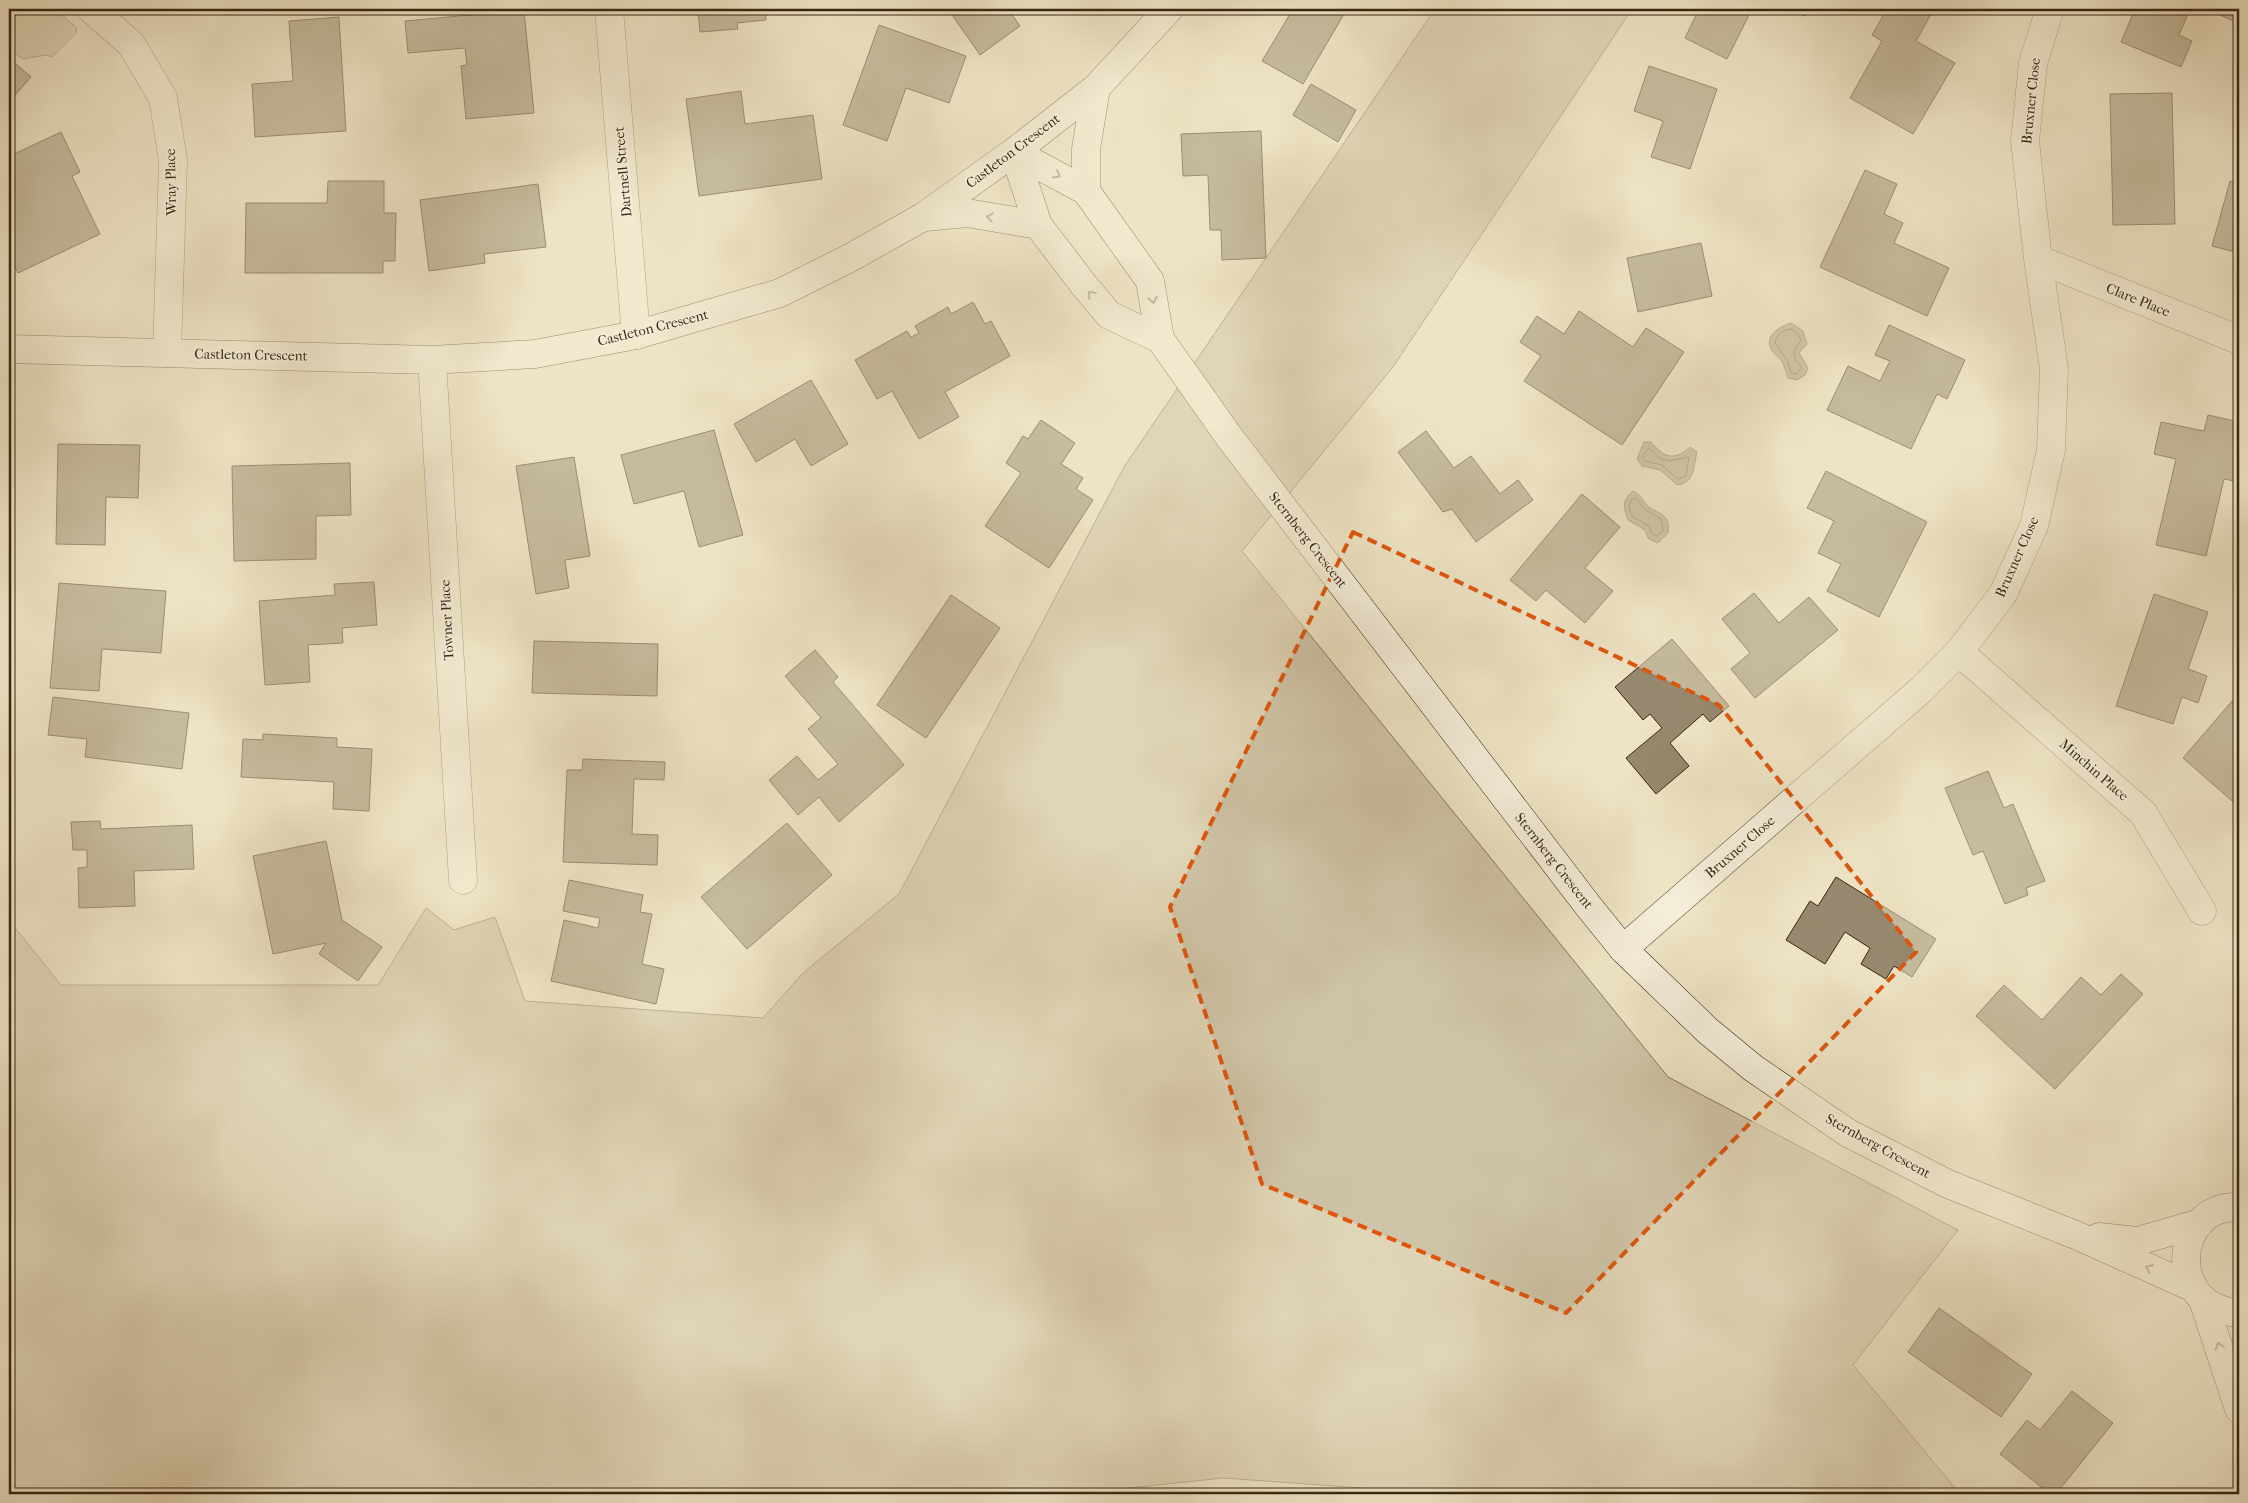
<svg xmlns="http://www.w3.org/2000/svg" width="2248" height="1503" font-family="'IM FELL French Canon',serif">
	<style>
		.green { fill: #cfc4a7; stroke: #83765c }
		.water { fill: #b0a488; stroke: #807259 }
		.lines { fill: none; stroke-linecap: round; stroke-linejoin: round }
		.shore { stroke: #74664d; stroke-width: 1 }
		.building { fill: #96896f; stroke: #372712 }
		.street-casing { stroke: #65563f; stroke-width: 29 }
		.secondary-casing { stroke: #372712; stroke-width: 29 }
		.street { stroke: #f4edd9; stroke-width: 28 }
		.secondary { stroke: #f4edd9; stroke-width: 28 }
		.oneway { stroke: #968a76 }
		.marked { fill: none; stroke: #df560c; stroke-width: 4; stroke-dasharray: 10 6; stroke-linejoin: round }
		.labels { text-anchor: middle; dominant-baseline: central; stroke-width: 4; stroke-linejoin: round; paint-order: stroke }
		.street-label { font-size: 14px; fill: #372712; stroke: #f4edd9 }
	</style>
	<rect width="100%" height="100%" fill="#eee4c5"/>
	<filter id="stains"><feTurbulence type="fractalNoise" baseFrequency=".004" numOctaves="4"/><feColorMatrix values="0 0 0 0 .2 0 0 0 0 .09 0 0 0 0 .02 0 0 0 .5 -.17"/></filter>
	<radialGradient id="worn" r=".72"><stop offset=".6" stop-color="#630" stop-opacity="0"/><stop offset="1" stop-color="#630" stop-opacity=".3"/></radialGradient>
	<path class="green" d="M9,9h46l22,19 -1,5 -24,24 -6,-2 -23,4 -14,-10z
		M1435,9h197l-239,358 -151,184 426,526 290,153 -105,135 107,129h-514l-223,-16 -150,16h-1064v-568l3,-2 49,61h317l48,-77 28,22 41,-13 30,84 238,17 40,-45 96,-79 225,-427z"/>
	<path class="water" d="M1791,323l12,8 4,13 -8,9 9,15 -3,7 -8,5 -9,-2c-2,-5 -3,-10 -5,-15 -3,-5 -8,-8 -11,-12 -9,-15 7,-24 19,-28z
		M1644,442h7c13,15 22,20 39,5l7,5c-4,16 -2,31 -20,33l-17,-15 -18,-4 -5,-7z
		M1633,491c10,5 8,9 15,15 12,10 22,6 20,27l-10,10 -10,-5 -3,-8 -17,-10c-5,-13 -6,-20 5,-29z"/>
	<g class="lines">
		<path class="shore" d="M1791,329l7,5 3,6 -7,12 1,7 7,9 -6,6 -5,-1 -4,-13 -12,-17c2,-9 7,-13 16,-14z
			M1649,448l10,10 10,3 20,-4 -3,19 -8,3 -16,-14 -17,-4 -2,-4z
			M1634,498l4,2 6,9 17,10 2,11 -5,6 -6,-2 -3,-8 -17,-10 -3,-9 2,-7z"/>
	</g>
	<path class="building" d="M698,9h67l1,11 -29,3 1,6 -38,3z
		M948,9h60l12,17 -40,29z
		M1293,9h54l-44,75 -41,-23z
		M1699,9h53l-25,50 -42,-21z
		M1791,9h18l-4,7z
		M1887,9h47l-18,32 39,22 -42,71 -63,-36 32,-57 -10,-6z
		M2135,9h55l-11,26 13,6 -11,26 -60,-25z
		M2205,9h34v14z
		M524,10l10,103 -68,6 -5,-53 6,-1 -2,-17 -57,5 -3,-32z
		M339,17l7,114 -91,6 -3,-53 41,-3 -4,-60z
		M879,25l87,31 -17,47 -43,-15 -19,53 -44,-16z
		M9,58l22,19 -22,25z
		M1649,66l68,23 -27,80 -39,-12 12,-36 -29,-10z
		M1311,84l45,26 -18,32 -45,-27z
		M741,91l4,33 68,-9 9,64 -123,17 -13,-97z
		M2172,93l3,131 -62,1 -3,-131z
		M1261,131l5,127 -44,2 -1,-30h-11l-2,-55 -25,1 -2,-42z
		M61,132l19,40 -8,4 28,58 -82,39 -9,-19v-106h1l4,6z
		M1865,170l32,14 -13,30 19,9 -9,20 55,25 -22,48 -107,-49z
		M328,181h56v32h12l-1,48h-12v12h-138l1,-70h81z
		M2230,181l9,2v70l-27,-7z
		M538,184l8,63 -62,7 1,9 -56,8 -9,-71z
		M1701,243l11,53 -74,16 -11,-54z
		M973,302l12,22 6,-3 19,35 -65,36 14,25 -40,22 -27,-48 -15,8 -22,-39 52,-29 4,6 8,-4 -4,-7 33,-19 3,7z
		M1579,311l54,36 13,-19 38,24 -62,93 -98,-64 17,-25 -21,-14 17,-26 27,18z
		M1889,325l76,35 -18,39 -10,-5 -26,55 -84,-39 21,-44 32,15 10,-20 -15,-6z
		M811,380l37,64 -37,22 -16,-27 -39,23 -22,-38z
		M2208,415l31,7v60l-15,-3 -18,77 -50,-11 20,-86 -22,-5 7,-32 43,9z
		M1041,420l34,23 -14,21 22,14 -7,11 17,11 -44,68 -64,-42 36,-53 -15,-10 17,-27 5,3z
		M714,430l29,105 -44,12 -15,-56 -50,13 -13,-49z
		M1426,431l28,37 17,-12 29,38 18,-14 15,20 -57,42 -24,-33 -9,3 -45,-60z
		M58,444l82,1 -2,53 -32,-1 -1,48 -49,-1z
		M574,457l16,99 -25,4 4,28 -33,6 -20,-128z
		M350,463l1,52 -35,1v43l-82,2 -2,-95z
		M1826,471l101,51 -48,95 -52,-26 14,-27 -23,-11 16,-32 -27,-13z
		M1582,494l38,33 -35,41 28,23 -28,32 -39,-33 -10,11 -26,-21z
		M374,582l3,43 -35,3 1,15 -35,2 2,37 -45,3 -6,-84 76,-6 -1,-11z
		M59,583l107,8 -5,62 -59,-4 -3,42 -49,-3z
		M1754,593l25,30 30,-26 29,33 -83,68 -24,-29 19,-16 -28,-34z
		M2154,594l54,18 -20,57 19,7 -9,27 -16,-6 -9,27 -57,-18z
		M951,595l49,33 -74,110 -49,-33z
		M1672,639l57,67 -19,16 -7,-8 -33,29 19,23 -33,28 -30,-36 36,-30 -12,-14 -7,6 -28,-33z
		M534,641l124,3 -1,52 -125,-3z
		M815,650l23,27 -5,5 71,83 -65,57 -20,-25 -21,18 -29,-35 28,-24 21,24 20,-16 -30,-35 13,-11 -36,-42z
		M2239,693v114l-56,-49z
		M53,697l136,16 -7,56 -97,-12 2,-18 -39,-4z
		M263,734l74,4v9l35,2 -3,62 -36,-2 1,-27 -93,-5 2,-38 20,1z
		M583,759l82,3 -1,18 -30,-1 -2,55 26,1 -1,30 -94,-3 4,-92h15z
		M1988,771l16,37 9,-4 32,77 -19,7 2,7 -23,9 -22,-53 -10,4 -28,-67z
		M100,821l1,8 91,-4 2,44 -60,2 1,35 -56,2 -1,-40 9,-1v-17h-14l-2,-28z
		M787,823l45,52 -85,74 -46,-52z
		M326,841l16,79 40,27 -24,34 -39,-27 7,-11 -53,11 -20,-98z
		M1836,877l100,62 -24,38 -18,-11 -8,13 -25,-15 9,-16 -25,-16 -20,32 -39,-24 24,-39 8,5z
		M569,880l74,15 -3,17 12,2 -10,50 22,5 -8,35 -105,-23 13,-61 34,8 2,-10 -37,-7z
		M2121,974l22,20 -88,95 -79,-73 28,-31 38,35 39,-43 20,18z
		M1939,1308l93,66 -31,43 -93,-65z
		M2072,1391l41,32 -57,71h-6l-50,-40 27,-34 13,10z"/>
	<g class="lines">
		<g class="street-casing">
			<path id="street" d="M91,9l40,35 32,54 10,62 -6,193
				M609,9l27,326
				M2038,259l201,81
				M432,360l31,520
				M1959,652l184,161 59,98
				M1623,949l299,-260 37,-37 44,-58 31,-68 17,-76 3,-81 -16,-110 -13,-118 8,-78 17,-54"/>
		</g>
		<g class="secondary-casing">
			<path id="secondary" d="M1014,152l72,39 64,90 10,58 70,99 359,469 34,42 85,82 45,37 95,65 100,51 130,52 116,52
				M1014,152l24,73 45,59 26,31 51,24
				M1086,191v-42l10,-61
				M925,217l42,-4 71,12
				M9,349l423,11 103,-6 101,-19 144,-42 68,-34 75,-42 91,-65 82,-64 73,-79
				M2239,1207c-67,-3 -74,102 0,106
				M2099,1237l39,4 62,-18
				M2203,1300l36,109"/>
		</g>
		<use href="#street" class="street"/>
		<use href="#secondary" class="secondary"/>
	</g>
	<defs><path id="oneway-chevron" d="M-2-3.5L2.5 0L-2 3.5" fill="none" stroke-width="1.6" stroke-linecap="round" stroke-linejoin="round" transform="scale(1.25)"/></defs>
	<g class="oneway">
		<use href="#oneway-chevron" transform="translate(1057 175) rotate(30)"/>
		<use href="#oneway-chevron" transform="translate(990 217) rotate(-171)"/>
		<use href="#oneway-chevron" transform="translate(1091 294) rotate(-131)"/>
		<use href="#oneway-chevron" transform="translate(1153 300) rotate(80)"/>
		<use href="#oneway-chevron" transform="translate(2149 1268) rotate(-156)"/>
		<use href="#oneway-chevron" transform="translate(2219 1346) rotate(-108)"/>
	</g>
	<path d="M0 0H2248V1503H0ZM1353,532l366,173 197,247 -350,361 -304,-129 -92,-277z" fill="#eee4c5" fill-opacity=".55" fill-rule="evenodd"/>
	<path class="marked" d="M1353,532l366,173 197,247 -350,361 -304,-129 -92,-277z"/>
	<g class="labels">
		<g class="street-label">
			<text transform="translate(2031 101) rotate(-84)">Bruxner Close</text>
			<text transform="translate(1013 151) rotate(-37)">Castleton Crescent</text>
			<text transform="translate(623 172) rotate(-95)">Dartnell Street</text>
			<text transform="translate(171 182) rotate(-91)">Wray Place</text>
			<text transform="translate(2138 300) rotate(22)">Clare Place</text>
			<text transform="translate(653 328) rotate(-14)">Castleton Crescent</text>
			<text transform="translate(251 355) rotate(1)">Castleton Crescent</text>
			<text transform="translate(1308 540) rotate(52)">Sternberg Crescent</text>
			<text transform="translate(2017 557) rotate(-66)">Bruxner Close</text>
			<text transform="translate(447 620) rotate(-93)">Towner Place</text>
			<text transform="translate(2094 770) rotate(41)">Minchin Place</text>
			<text transform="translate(1740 847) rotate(-41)">Bruxner Close</text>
			<text transform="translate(1554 861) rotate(52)">Sternberg Crescent</text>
			<text transform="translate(1878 1146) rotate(29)">Sternberg Crescent</text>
		</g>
	</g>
	<rect width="2248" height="1503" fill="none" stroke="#eee4c5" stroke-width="30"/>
	<rect x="10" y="10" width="2228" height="1483" fill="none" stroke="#372712" stroke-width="2.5"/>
	<rect x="15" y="15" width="2218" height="1473" fill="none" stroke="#372712"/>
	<rect width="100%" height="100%" filter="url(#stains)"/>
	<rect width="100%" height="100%" fill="url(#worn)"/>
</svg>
